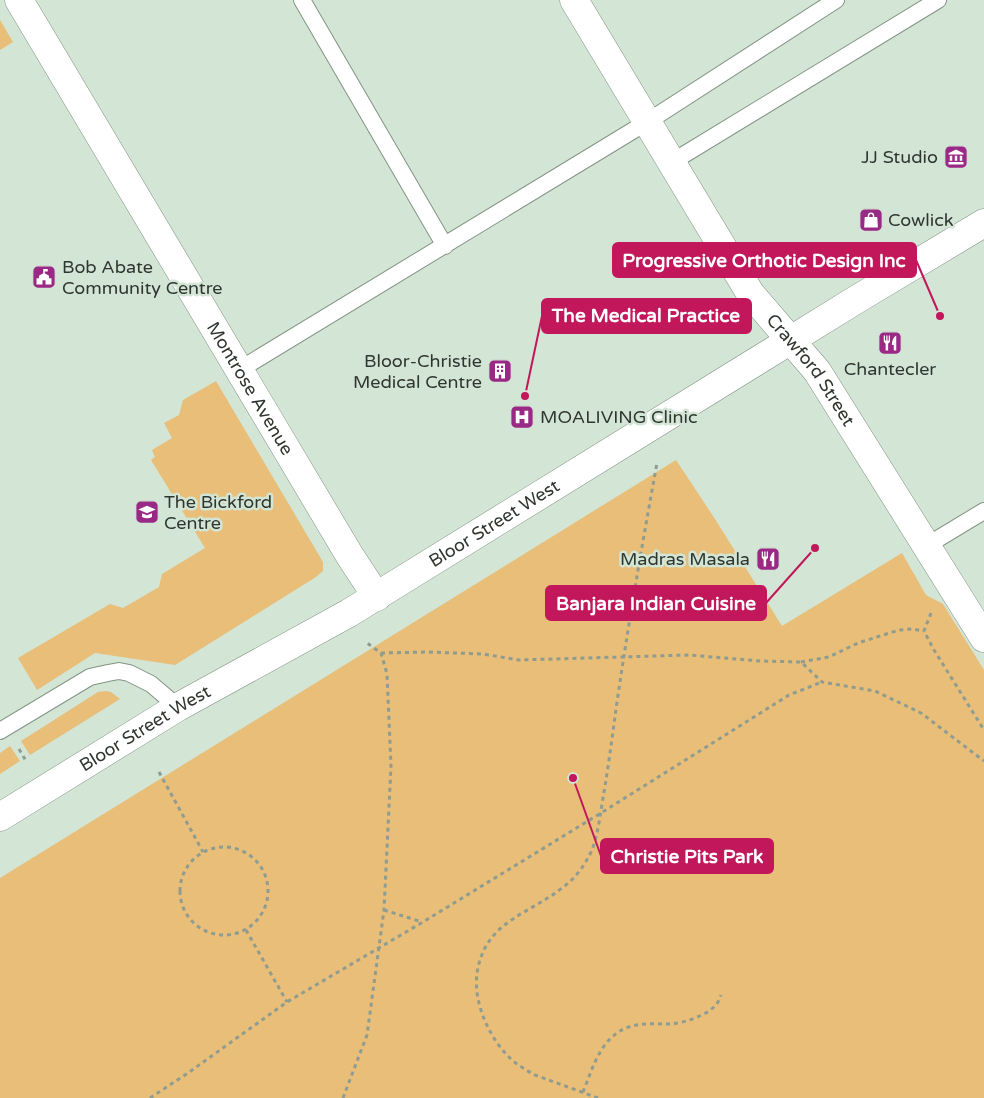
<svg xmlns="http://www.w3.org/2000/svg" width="984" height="1098" font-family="'Varela Round',sans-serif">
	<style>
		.green { fill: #e8be78 }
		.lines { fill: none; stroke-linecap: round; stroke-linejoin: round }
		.lane-casing { stroke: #839485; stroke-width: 18 }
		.street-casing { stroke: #839485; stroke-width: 29 }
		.primary-casing { stroke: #839485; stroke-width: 29 }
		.path { stroke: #8f9c91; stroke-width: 3; stroke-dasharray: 4 4; stroke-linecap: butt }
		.lane { stroke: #fff; stroke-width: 16 }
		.street { stroke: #fff; stroke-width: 28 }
		.primary { stroke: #fff; stroke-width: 28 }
		.labels { text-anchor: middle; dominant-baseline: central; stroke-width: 5; stroke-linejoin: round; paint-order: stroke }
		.poi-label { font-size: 18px; fill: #2f3630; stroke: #d3e5d5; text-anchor: start }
		.street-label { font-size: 18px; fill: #2f3630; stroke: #d3e5d5 }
		.leader { fill: none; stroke: #c2185b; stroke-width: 2 }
		.callout-dot { fill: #c2185b; stroke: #d3e5d5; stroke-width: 2 }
		.callout { fill: #c2185b; stroke: #c2185b; stroke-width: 2 }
		.callout-label { font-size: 19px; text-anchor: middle; font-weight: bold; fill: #fff }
	</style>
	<rect width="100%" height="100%" fill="#d3e5d5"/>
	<path class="green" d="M0,20l13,22 -13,8z
		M216,381l107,181v9l-7,6 -141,88 -80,-12 -58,37 -19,-32 92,-54 13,4 36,-21 3,-13 43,-26 -54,-88 4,-3 -3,-7 20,-12 -8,-15 15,-8 4,-15z
		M676,460l39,59 67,107 120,-73 24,42 17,9 41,66v428h-984v-220z
		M106,691l5,1 9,7 -90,56 -9,-14 77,-49z
		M10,746l10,15 -20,13v-21z"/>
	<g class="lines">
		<g class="lane-casing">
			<path id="lane" d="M302,0l143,246
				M672,162l266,-162
				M239,370l408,-248 189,-122
				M926,546l58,-35
				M0,731l90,-54 18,-4 11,-2 10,2 22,11 27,23"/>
		</g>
		<g class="street-casing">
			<g id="street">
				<path id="s1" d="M19,0l331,556 27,41"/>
				<path id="s2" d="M574,0l176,293 67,78 167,267"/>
			</g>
		</g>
		<g class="primary-casing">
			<g id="primary">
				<path id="s3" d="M0,817l178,-110 171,-94 505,-312 130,-78"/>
			</g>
		</g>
		<path class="path" d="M931,613l-7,18 10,19 50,80
			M381,653l46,-1 56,2 36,6 170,-5 71,6 41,1 21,20 53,9 46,22 63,48
			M801,662l28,-5 29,-14 41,-13 13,-1 12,2
			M19,749l7,12
			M159,772l44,80
			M180 891a44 44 0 1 1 88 0a44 44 0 1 1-88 0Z
			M384,910l38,12
			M246,930l41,72
			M583,1092c7,-17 13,-38 26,-52 18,-19 37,-16 61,-16 14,-1 36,-8 46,-19 2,-2 4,-7 5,-10
			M150,1098l38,-25 99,-71 136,-80 178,-109 188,-118 33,-13
			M343,1098l24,-63 17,-125 7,-144 -4,-92 -6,-21 -14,-10
			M598,1098l-63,-23c-9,-5 -18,-10 -25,-17 -21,-20 -37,-56 -33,-85 8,-52 51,-58 85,-85 13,-9 23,-23 30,-38 6,-16 8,-34 11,-52 5,-29 9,-59 13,-89 12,-83 26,-164 41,-246"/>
		<use href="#lane" class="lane"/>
		<use href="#street" class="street"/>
		<use href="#primary" class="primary"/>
	</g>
	<defs>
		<g id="museum-square" transform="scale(1.25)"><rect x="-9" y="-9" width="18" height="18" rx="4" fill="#9a2986" stroke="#d3e5d5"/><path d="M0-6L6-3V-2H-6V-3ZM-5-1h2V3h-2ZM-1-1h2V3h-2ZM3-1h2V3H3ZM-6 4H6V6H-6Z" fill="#fff"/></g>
		<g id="shop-square" transform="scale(1.25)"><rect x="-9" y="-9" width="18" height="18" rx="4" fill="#9a2986" stroke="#d3e5d5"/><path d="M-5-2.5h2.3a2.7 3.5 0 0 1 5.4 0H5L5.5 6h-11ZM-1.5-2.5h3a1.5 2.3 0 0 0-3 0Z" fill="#fff"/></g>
		<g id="civic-square" transform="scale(1.25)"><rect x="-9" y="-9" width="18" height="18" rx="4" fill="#9a2986" stroke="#d3e5d5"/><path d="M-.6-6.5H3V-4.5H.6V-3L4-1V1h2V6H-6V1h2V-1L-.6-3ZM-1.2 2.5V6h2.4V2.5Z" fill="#fff"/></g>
		<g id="restaurant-square" transform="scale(1.25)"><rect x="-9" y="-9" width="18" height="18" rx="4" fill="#9a2986" stroke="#d3e5d5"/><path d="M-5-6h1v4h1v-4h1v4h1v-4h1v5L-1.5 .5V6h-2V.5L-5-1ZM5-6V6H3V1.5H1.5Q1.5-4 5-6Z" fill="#fff"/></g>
		<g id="building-square" transform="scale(1.25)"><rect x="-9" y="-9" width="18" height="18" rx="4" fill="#9a2986" stroke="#d3e5d5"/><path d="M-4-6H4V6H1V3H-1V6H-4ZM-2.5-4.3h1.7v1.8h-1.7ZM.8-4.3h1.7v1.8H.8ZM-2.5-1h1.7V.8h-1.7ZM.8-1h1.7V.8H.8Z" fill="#fff"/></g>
		<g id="hospital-square" transform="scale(1.25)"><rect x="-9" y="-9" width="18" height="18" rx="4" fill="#9a2986" stroke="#d3e5d5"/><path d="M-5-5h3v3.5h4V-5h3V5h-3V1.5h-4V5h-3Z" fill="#fff"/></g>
		<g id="school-square" transform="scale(1.25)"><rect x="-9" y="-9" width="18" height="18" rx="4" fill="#9a2986" stroke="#d3e5d5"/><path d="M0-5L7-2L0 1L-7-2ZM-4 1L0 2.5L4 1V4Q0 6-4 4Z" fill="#fff"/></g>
	</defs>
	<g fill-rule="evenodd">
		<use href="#museum-square" x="956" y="157"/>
		<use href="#shop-square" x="871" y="220"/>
		<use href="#civic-square" x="44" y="277"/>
		<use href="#restaurant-square" x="890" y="343"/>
		<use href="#building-square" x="500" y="371"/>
		<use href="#hospital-square" x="522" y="417"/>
		<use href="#school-square" x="147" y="512"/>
		<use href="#restaurant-square" x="768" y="559"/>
	</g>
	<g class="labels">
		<g class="poi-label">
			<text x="938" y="157" text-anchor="end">JJ Studio</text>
			<text x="888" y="220">Cowlick</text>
			<text x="62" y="267">Bob Abate<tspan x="62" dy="21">Community Centre</tspan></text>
			<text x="482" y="361" text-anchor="end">Bloor-Christie<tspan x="482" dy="21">Medical Centre</tspan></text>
			<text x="890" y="369" text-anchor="middle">Chantecler</text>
			<text x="540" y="417">MOALIVING Clinic</text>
			<text x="164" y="502">The Bickford<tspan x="164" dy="21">Centre</tspan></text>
			<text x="750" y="559" text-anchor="end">Madras Masala</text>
		</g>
		<g class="street-label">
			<text stroke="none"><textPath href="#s2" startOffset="440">Crawford Street</textPath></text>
			<text stroke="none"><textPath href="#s1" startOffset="452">Montrose Avenue</textPath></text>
			<text stroke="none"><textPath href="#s3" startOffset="575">Bloor Street West</textPath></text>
			<text stroke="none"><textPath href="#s3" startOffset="170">Bloor Street West</textPath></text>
		</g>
	</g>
	<path class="leader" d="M940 316L916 260M525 396L542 316M815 548L766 603M573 778L601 856"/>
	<g class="callout-dot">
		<circle cx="940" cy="316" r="5"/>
		<circle cx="525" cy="396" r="5"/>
		<circle cx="815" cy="548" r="5"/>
		<circle cx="573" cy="778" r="5"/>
	</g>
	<g class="callout">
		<rect x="613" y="243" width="303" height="34" rx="5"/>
		<rect x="542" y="299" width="209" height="34" rx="5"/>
		<rect x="546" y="586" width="220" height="34" rx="5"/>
		<rect x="601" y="839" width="172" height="34" rx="5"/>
	</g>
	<g class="callout-label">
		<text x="764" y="267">Progressive Orthotic Design Inc</text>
		<text x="646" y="322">The Medical Practice</text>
		<text x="656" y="610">Banjara Indian Cuisine</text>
		<text x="687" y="863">Christie Pits Park</text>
	</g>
</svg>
